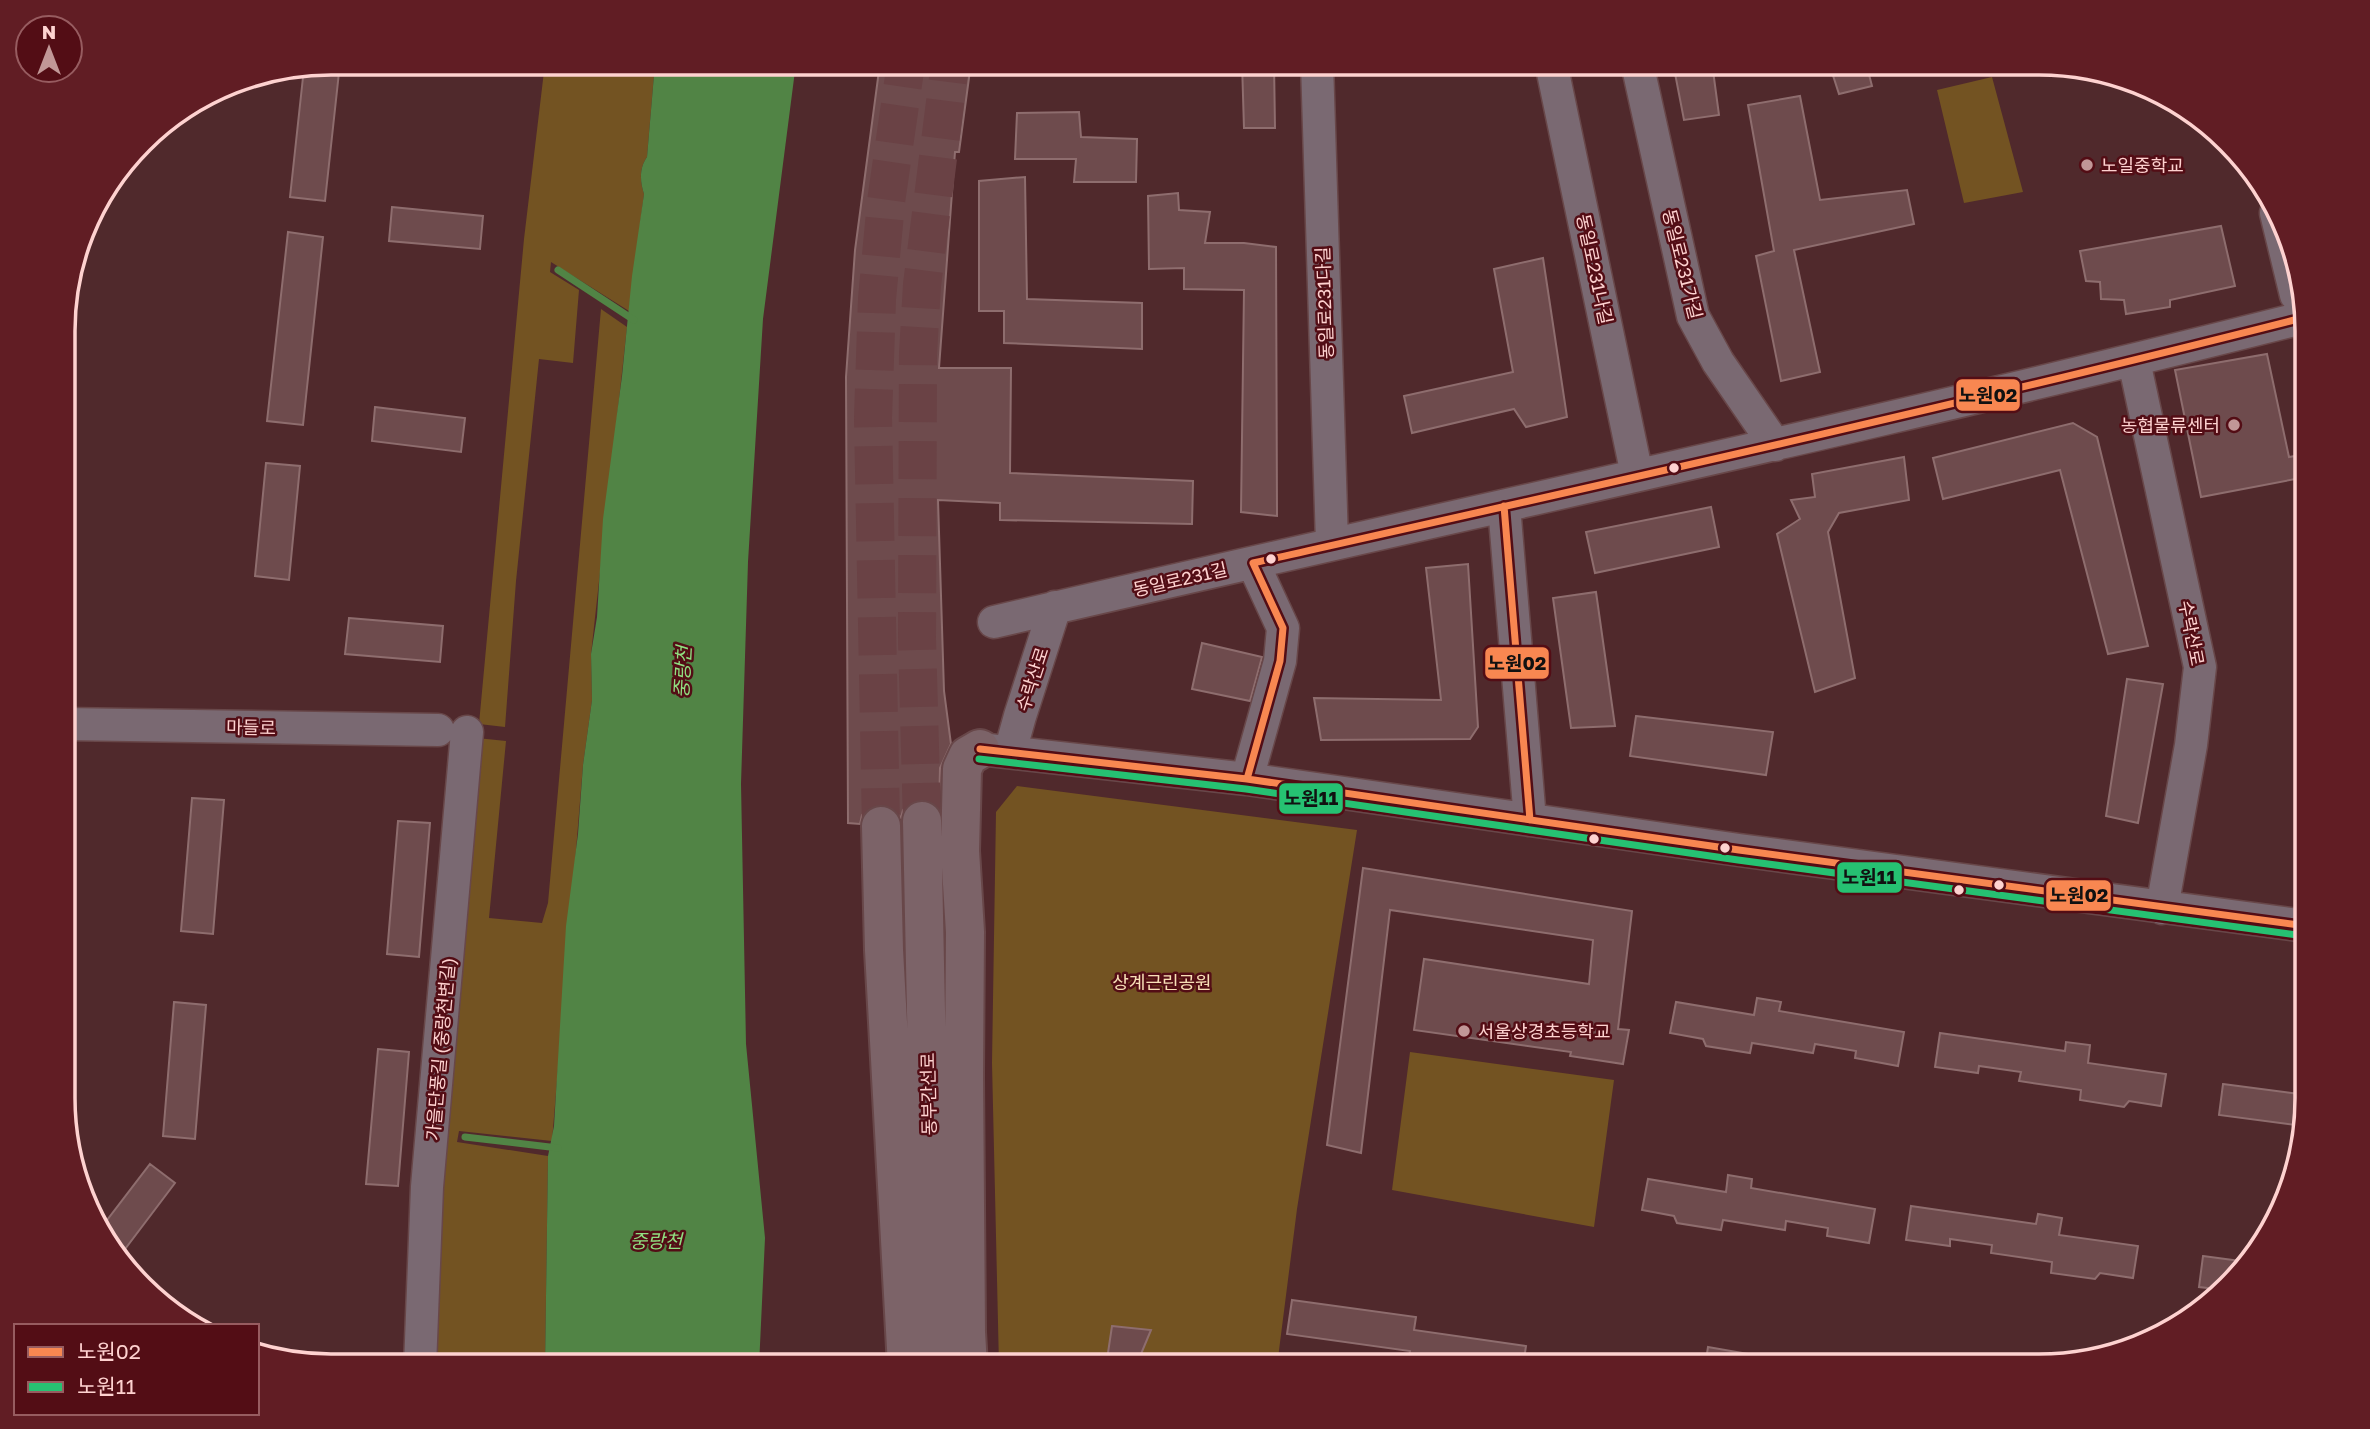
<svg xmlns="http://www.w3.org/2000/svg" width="2370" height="1429" font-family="'Golos Text','Noto Sans KR',sans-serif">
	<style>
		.green { fill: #735322 }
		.water { fill: #518445 }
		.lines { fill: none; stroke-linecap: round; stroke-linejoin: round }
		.stream { stroke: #518445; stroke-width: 7 }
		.building { fill: #6e4b4d; stroke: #8e6d6e; stroke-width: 2 }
		.highway-tunnel { stroke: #6a4245; stroke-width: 38; stroke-dasharray: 38 19; stroke-linecap: butt }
		.minor-casing { stroke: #684749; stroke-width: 35 }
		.highway-casing { stroke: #684749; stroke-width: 42 }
		.minor { stroke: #7a6972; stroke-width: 32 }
		.highway { stroke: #7c6368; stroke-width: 38 }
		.bus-1-casing { stroke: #530d15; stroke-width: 12 }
		.bus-2-casing { stroke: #530d15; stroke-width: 12 }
		.bus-1 { stroke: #f88751; stroke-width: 7 }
		.bus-2 { stroke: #26c172; stroke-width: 7 }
		.poi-dot { fill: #c19797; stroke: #530d15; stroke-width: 2.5 }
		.bus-dot { fill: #fed2d0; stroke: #530d15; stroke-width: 2.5 }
		.labels { text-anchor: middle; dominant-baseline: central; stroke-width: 5; stroke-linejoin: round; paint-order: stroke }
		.poi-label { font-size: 18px; fill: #fed2d0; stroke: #530d15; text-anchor: start }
		.street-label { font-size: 18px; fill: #fed2d0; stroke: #530d15 }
		.park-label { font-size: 18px; fill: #f8e0b7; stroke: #530d15 }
		.water-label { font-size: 19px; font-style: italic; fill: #90e081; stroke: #530d15 }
		.rim { fill: none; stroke: #fed2d0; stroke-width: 3.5 }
		.line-badge { stroke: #530d15; stroke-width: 2.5 }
		.pale-badge-label { font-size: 19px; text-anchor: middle; font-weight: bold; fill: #111 }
	</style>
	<rect width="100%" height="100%" fill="#50292c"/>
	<path class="green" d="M545,63h110l-8,94c-8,11 -7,25 -3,37l-15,117 -78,-49 -1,10 29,18 -6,73 -34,-4 -23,222 -11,146 -26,-3 45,-485z
		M1992,77l31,115 -59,11 -27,-113z
		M601,309l26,18 -36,327 1,46 -9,65 -31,376 -93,-10 -2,11 91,14 -3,210h-145l1,-6h24l52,-622 29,3 -17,177 53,5 6,-20z
		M1017,786l340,44 -60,379 -20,157h-278l-7,-303 4,-251z
		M1410,1052l204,28 -20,147 -202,-37z"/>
	<path class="water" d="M655,63h141l-33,256 -15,243 -7,222 5,260 19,194 -6,128h-214l3,-210 6,-30 12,-200 12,-92 5,-69 9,-65 -1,-46 6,-37 6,-98 19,-143 10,-100 12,-82c-4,-12 -5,-26 3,-37z"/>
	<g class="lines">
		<path class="stream" d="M558,270l76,50
			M465,1137l93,11"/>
	</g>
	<path class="building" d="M331,63h9l-15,138 -35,-4 14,-129z
		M880,63h91l-12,89h-4l-16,216h72l-1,105 183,8 -1,43 -192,-4v-17l-62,-3 6,191 7,53 -11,24 -1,40 -7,-6 -11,-3 -11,4 -7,7 -2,8 -9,-11 -12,-3 -11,4 -7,7 -2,9 -12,-1 -2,-446 9,-127z
		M1242,63h32l1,65h-31z
		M1673,63h39l7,52 -35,5z
		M1829,63h37l6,23 -33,8z
		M1800,96l20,104 87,-10 7,34 -120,26 26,122 -39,9 -25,-125 18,-5 -26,-146z
		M1079,112l2,25 56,2 -1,43h-62l2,-23h-61l2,-46z
		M1025,177l2,122 115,4v46l-138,-6v-32h-25v-130z
		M1178,193l1,17 31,2 -5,31h39l32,4 1,269 -36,-4 3,-222 -60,-1v-21l-35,1 -1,-73z
		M392,207l91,9 -3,33 -91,-8z
		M2221,226l14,60 -65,14v7l-44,7 -2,-14 -23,-1 -1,-17 -14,-1 -6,-30z
		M288,232l35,5 -20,188 -36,-4z
		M1543,258l24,159 -41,10 -12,-18 -102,24 -8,-37 109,-24 -19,-103z
		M2267,354l22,103 17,-3v23l-105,20 -26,-127z
		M375,407l90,11 -4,34 -89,-11z
		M2073,423l24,14 51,209 -40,8 -48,-184 -117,29 -10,-41z
		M1904,457l5,43 -70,13 -11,19 27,146 -40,14 -38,-158 23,-15 -9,-19 24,-3 -3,-23z
		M266,463l34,3 -11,114 -34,-4z
		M1711,507l8,40 -124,26 -9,-41z
		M1468,564l10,163 -8,12 -149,1 -7,-42 127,2 -15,-132z
		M1596,592l19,134 -44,2 -18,-130z
		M349,618l94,8 -3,36 -95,-8z
		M1202,643l60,14 -12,44 -58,-12z
		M2127,679l36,5 -25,139 -32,-7z
		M1636,716l137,16 -7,43 -136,-19z
		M192,798l32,2 -11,134 -32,-3z
		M398,821l32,2 -11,134 -32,-3z
		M1363,868l269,43 -14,118 11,1 -6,34 -53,-8 1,-4 -157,-22 10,-71 165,25 4,-44 -203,-30 -29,243 -34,-8z
		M1757,998l24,4 -2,9 125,21 -6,34 -43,-8 1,-7 -41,-7 -2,9 -61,-10 -2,10 -44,-7 -3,-7 -33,-6 6,-31 78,13z
		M174,1002l32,3 -11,134 -32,-3z
		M1940,1033l125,18 1,-9 24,3 -2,18 78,11 -5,32 -32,-5 -5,6 -44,-7 1,-10 -62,-9 2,-9 -42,-6 -1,7 -43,-6z
		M378,1049l31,3 -11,134 -32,-2z
		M2223,1084l83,11v20l-3,11 -84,-11z
		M150,1164l25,19 -56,74 -11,-10 -7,-19z
		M1728,1175l24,4 -1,9 124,21 -6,34 -42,-7 1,-8 -42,-7 -1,9 -62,-10 -2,10 -44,-7 -3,-7 -32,-6 6,-31 78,13z
		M1911,1206l125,18 2,-10 24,4 -3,17 79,11 -5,32 -33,-5 -5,6 -44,-6 1,-11 -61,-9 1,-8 -42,-6v7l-44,-6z
		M2203,1256l45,6 -23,28 -26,-3z
		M1292,1300l124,17 -2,13 112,16 -3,20h-115l2,-15 -123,-17z
		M1112,1326l39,4 -15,36h-30z
		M1708,1347l52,9 -1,10h-54z"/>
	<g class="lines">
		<path class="highway-tunnel" d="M922,821l-5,-182 1,-285 4,-69 28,-222
			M881,826l-8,-408 4,-119 9,-97 20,-139"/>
		<g class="minor-casing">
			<path id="minor" d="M1317,63l15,480
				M1551,63l86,412
				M1637,63l56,253 25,46 57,83
				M2276,213l20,82
				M2134,361l66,306 -9,78 -29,163
				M1504,506l26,314
				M994,622c437,-102 877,-195 1312,-305
				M65,724l373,6
				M980,749l267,30 492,71 567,76
				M1010,752l10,-36 35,-109
				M1247,779l33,-118 3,-33 -30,-65
				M420,1366l7,-179 40,-455"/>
		</g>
		<g class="highway-casing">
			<path id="highway" d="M922,821l9,427 8,118
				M881,826l3,124 23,416
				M968,1366l-2,-34 -2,-256 1,-144 -5,-81 2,-82 6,-13 12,-7"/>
		</g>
		<use href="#minor" class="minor"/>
		<use href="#highway" class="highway"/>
		<g class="bus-1-casing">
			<path id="bus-1" d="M1504,506l26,314
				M980,749l267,30 492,71 567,76
				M1247,779l33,-118 3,-33 -30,-65c352,-79 704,-157 1053,-246"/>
		</g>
		<g class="bus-2-casing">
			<path id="bus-2" d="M979,759l267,30 492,71 567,76"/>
		</g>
		<use href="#bus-1" class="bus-1"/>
		<use href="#bus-2" class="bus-2"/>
	</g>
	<g class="poi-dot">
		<circle cx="2087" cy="165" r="7"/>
		<circle cx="2234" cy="425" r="7"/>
		<circle cx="1464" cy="1031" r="7"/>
	</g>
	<g class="bus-dot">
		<circle cx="1674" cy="468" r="6"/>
		<circle cx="1271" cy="559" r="6"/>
		<circle cx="1594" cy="839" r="6"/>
		<circle cx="1725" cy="848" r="6"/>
		<circle cx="1999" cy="885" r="6"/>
		<circle cx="1959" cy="890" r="6"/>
	</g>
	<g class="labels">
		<g class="poi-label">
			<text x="2101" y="165">노일중학교</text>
			<text x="2220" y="425" text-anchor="end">농협물류센터</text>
			<text x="1478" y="1031">서울상경초등학교</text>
		</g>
		<g class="street-label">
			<text transform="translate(1683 264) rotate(76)">동일로231가길</text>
			<text transform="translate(1595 269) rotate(78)">동일로231나길</text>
			<text transform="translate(1324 303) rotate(-92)">동일로231다길</text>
			<text transform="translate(1180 579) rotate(-13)">동일로231길</text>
			<text transform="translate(2192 633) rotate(79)">수락산로</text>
			<text transform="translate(1032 679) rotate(-72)">수락산로</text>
			<text transform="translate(251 727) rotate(1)">마들로</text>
			<text transform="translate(440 1049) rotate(-85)">가을단풍길 (중랑천변길)</text>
			<text transform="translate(928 1094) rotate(-91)">동부간선로</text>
		</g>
		<g class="park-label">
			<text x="1162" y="982">상계근린공원</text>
		</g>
		<g class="water-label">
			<text transform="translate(682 672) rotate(-87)">중랑천</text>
			<text x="656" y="1240">중랑천</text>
		</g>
	</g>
	<path d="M0 0H2370V1429H0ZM331 75H2039A256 256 0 0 1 2295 331V1098A256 256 0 0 1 2039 1354H331A256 256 0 0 1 75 1098V331A256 256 0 0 1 331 75Z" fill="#611d24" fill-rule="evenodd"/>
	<path class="rim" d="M331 75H2039A256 256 0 0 1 2295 331V1098A256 256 0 0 1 2039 1354H331A256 256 0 0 1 75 1098V331A256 256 0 0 1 331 75Z"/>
	<g class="line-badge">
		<rect x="1955" y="378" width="66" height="34" rx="7" fill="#f88751"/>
		<rect x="1484" y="646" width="66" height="34" rx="7" fill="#f88751"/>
		<rect x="1278" y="782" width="66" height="33" rx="7" fill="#26c172"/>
		<rect x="1836" y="861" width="67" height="33" rx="7" fill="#26c172"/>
		<rect x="2045" y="879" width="67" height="33" rx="7" fill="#f88751"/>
	</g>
	<g class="pale-badge-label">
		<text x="1988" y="402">노원02</text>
		<text x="1517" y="670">노원02</text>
		<text x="1311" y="805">노원11</text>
		<text x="1869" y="884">노원11</text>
		<text x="2079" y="902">노원02</text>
	</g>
	<rect x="14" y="1324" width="245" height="91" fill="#530d15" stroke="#975c60" stroke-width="2"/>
	<rect x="28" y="1347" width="35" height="10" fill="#f88751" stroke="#975c60" stroke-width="2"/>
	<text x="77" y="1359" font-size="21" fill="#fed2d0">노원02</text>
	<rect x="28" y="1382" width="35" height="10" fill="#26c172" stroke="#975c60" stroke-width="2"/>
	<text x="77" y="1394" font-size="21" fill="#fed2d0">노원11</text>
	<g transform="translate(49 49)"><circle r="33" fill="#530d15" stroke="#975c60" stroke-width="2"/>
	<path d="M0-5L12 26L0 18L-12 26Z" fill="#c19797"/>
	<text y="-10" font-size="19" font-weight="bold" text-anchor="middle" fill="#fed2d0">N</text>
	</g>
</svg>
